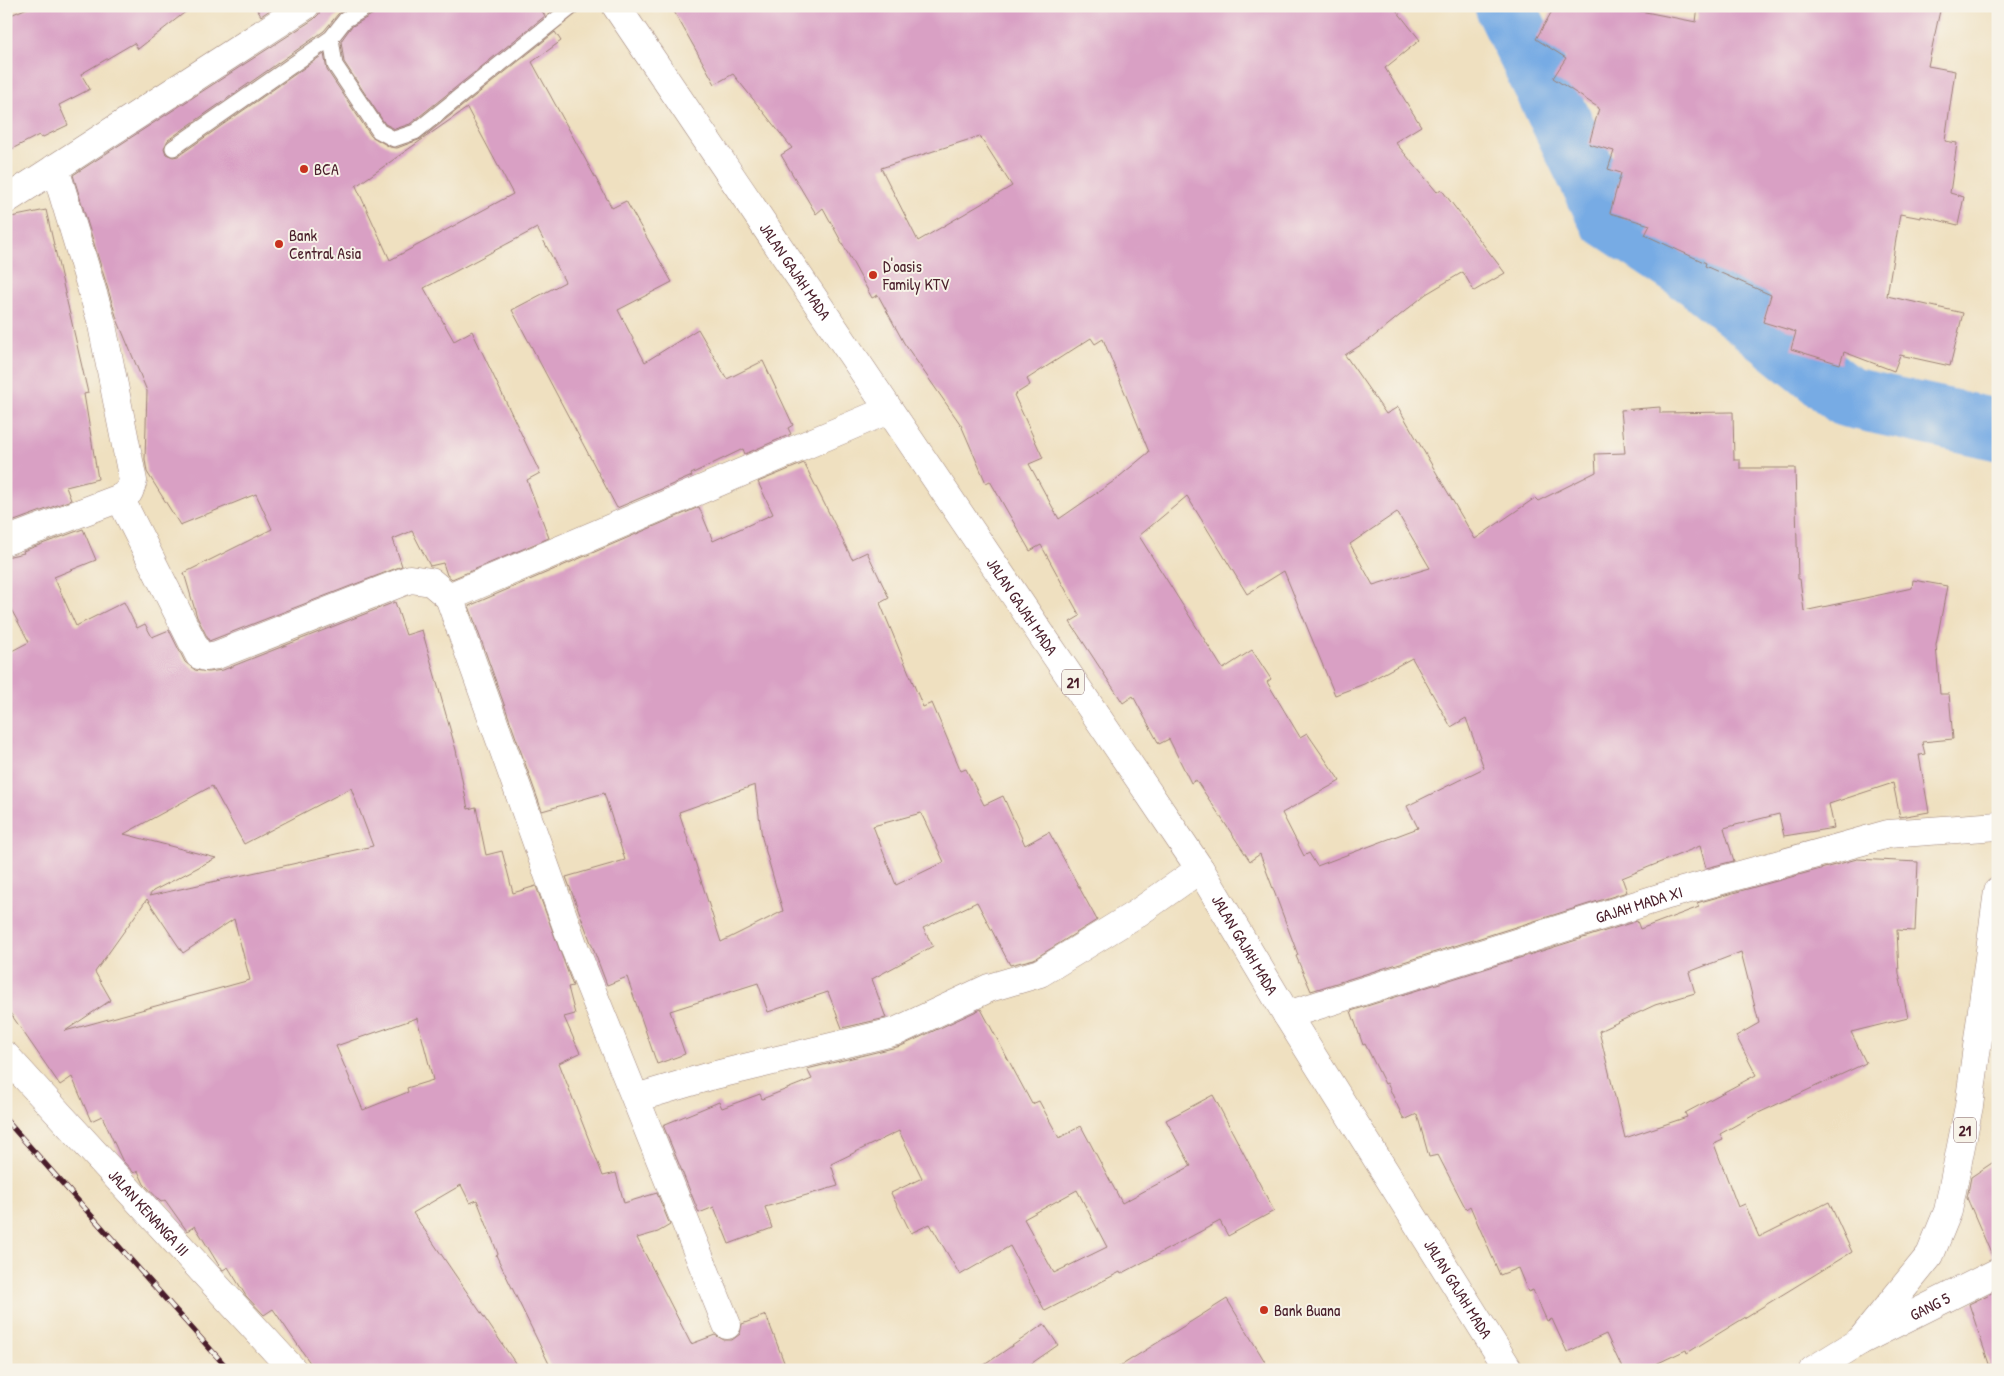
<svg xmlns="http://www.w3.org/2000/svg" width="2004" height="1376" font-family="'Patrick Hand',sans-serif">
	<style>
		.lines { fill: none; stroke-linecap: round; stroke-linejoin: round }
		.river { stroke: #77abe4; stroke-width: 61 }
		.building { fill: #d9a0c4; fill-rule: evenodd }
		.lane-casing { stroke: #9c8076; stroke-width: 17 }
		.street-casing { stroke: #9c8076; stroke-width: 29 }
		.highway-casing { stroke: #9c8076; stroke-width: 29 }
		.lane { stroke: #fff; stroke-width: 15 }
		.street { stroke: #fff; stroke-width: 28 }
		.highway { stroke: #fff; stroke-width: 28 }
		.rail-casing { stroke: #4a1f2b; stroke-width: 5.5 }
		.rail { stroke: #f7f3e8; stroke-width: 4; stroke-dasharray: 11; stroke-linecap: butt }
		.poi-dot { fill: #c8321e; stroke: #f7f3e8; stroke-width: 2 }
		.labels { text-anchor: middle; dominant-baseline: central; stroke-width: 4; stroke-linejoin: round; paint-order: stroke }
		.shield { fill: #f7f3e8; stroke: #7e5f64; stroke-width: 1 }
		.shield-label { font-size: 15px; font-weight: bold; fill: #4a1f2b }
		.poi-label { font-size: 16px; fill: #4a1f2b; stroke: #f7f3e8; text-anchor: start }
		.street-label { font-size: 16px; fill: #4a1f2b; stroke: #f7f3e8 }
	</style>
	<rect width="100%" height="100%" fill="#f7f3e8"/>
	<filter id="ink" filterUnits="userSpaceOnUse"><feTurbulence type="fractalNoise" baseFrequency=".02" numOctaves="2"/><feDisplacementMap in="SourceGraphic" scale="10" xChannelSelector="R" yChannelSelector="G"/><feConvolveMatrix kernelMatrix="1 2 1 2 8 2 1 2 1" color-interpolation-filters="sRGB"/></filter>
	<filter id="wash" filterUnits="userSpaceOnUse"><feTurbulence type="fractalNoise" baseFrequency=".0096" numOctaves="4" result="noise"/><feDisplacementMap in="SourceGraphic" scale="20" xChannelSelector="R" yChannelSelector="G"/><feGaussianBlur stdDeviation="1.12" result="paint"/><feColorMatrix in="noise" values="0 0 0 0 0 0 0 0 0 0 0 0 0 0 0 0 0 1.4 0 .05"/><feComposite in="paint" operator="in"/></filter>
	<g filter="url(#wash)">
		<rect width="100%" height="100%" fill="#efe0c0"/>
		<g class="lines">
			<path class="river" d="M1505,6l103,211 90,60 149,120 151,33"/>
		</g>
		<g id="blocks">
			<path class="building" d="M32,6h161l-55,43 -4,-6 -53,31 9,15 -31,16 9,20 -27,13 -2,-3 -33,17v-135z
				M255,6h21l-15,10z
				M320,6h30l-12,8 -14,17 -156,109 -4,8 2,6 7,3 5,-1 146,-102 3,16 44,66 19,11 7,1 24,-9 134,-107 6,9 -29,21 80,146 14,-7 46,81 -54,28 27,52 53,-33 29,50 36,-18 30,64 -5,3 3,6 -46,20 -2,-5 -52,25 1,2 -75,32 -105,-198 53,-28 -28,-54 -113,60 30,53 18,-10 68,142 -13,7 22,58 -97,41 -5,-4 -4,-12 -13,3 -18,-35 -19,8 9,27 -193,75 -12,-24 -13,-44 88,-44 -16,-35 -76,31 -33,-53 -2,-13 2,-68 -30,-72 -44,-144 241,-156 5,-5zM467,108l46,86 -123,66 -34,-74z
				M377,6h162l6,10 -135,108 -15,5 -10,-5 -41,-62 -3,-21 10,-14 22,-13z
				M671,6h722l27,34 -35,28 36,58 -26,16 42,50 4,-3 64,84 -31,18 -11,-19 -37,22 -54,44 -27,17 41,59 12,-7 77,132 60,-41 3,3 58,-29 -1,-18 30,-1 -4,-43 39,-3v6l73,-1 1,48h6v8h55l3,111h2l4,32 108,-23 1,-8 34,6 -11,59 4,49h9l4,45 -31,3 3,12 -6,1 10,57 -29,5 -7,-34 -64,21 5,24 -50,8 -5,-22 -55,14 10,33 -28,7 -6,-22 -78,32 5,14 -316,99 -15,-35 2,-1 -38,-101 -10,7 -54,-81 -5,3 -22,-44 -10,5 -26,-48 -10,7 -53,-81 10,-6 -39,-71 -11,6 -40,-70 -4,2 -25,-58 -57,-82 -26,-48 -6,3 -49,-90 -7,6 -35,-59 11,-7 -59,-74 -18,10zM980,136l32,50 -94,55 -37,-73zM1091,338l4,6 8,-5 46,113 -35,29 -55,38 -30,-55 14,-6 -29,-63 16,-10 -3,-6zM1187,496l60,98 37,-23 51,124 29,-11 48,-26 39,69 15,-9 18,50 -77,38 11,22 -101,38 -8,-13 -5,3 -22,-43 58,-32 -33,-48 -7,4 -33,-55 4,-3 -19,-29 -29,19 -84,-133zM1397,512l33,56 -57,17 -23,-41z
				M1555,6h60l81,16 2,-16 31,5 1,-5h211l-13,60 27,5 -10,70 12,2 -7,50 14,4 -6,28 -37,-9v2l-21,-4 -13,82 76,17 -13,53 -50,-11 -6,16 -50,-19 -4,12 -49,-15 5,-17 -33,-10 8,-27 -66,-29 1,-3 -61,-28 5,-10 -40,-12 11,-40 -13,-4 6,-18 -25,-7 10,-36 -46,-30 13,-20 -30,-19z
				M46,210l42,183 -4,1 14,85 -32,8 5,13 -62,23 -3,-7v-298z
				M804,463l48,96 15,-7 22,46 -9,5 43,104 9,-4 29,68 5,-2 18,36 19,-9 22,49 24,-13 48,88 -63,39 -24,6 -33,-63 -54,26 10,18 -61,33 14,39 -44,10 -14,-36 -60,20 -10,-29 -88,28 15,43 -28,10 -30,-87 -20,8 -41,-108 59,-17 -21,-67 -62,18 -73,-205 230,-99 14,34 60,-27 -15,-32zM755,785l7,53 21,73 -62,31 -42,-130zM921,813l23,49 -48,23 -23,-59z
				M83,529l13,31 -42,17 22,49 48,-24 13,26 8,-4 7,13 17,-7 16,32 10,8 13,2 15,-2 172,-68 11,33 16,-5 34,120 12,59 8,-2 10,48 16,-4 11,42 23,-7 37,100 -5,1 7,27 -11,3 16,36 -21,10 44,113 13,-3 8,30 33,-10 13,32 -12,7 -21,6 54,106 24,-9 9,5h8l8,-6 2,-10 24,-9 21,55h-235l-56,-115 2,-1 -21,-54 -7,3 -9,-18 -48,28 107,157h-205l-42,-61 -9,6 -18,-19 -18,-29 -5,3 -5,-6 -23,-38 -8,5 -22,-31 -4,2 -17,-18 -6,-13 -4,2 -12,-13 -20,-44 -11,5 -19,-44 -12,8 -54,-78v-353l23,-12 -23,-42v-43l18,-4 -1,-2zM212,786l32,58 107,-56 22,58 -224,50 4,-5 63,-33 -92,-24zM147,899l36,54 51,-34 16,61 -185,51 46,-31 -16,-28zM417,1018l16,62 -26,8 1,4 -45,18 -27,-64z
				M1857,859l61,3 -3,69 -18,-1 2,44 9,44 -57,14 15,31 -112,52 -34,19 3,6 -9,4 24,63 7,-3 14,33 70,-35 23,50 -165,101 -1,-3 -43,20h-20l-17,-36 -39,18 -15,-33 -5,2 -14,-31 -5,2 -10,-24 -18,7 -30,-69 -4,3 -28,-54 -9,2 -12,-43 -13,6 -17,-37 -2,1 -20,-40 -2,1 -12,-34 286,-90 3,8 59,-22 -2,-4 3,-1zM1741,952l18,71 -23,13 20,39 -71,38 2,4 -62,21 -26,-107 56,-26 40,-12 -6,-21z
				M981,1009l51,95 7,-3 20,37 22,-12 41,77 69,-37 -25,-46 47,-25 61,116 -46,25 -8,-15 -99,53 -1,-2 -75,39 -35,-65 -50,29 -30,-51 -19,9 -20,-40 31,-15 -23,-47 -68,33 7,22 -73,21 7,21 -43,16 -15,-37 -15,6 -36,-88 56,-23 3,6 38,-14 2,5 50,-20 -5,-10 94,-23zM1077,1190l30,57 -53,26 -30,-54z
				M1998,1159v98l-5,1 -26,-60 4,-21z
				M1998,1290v80h-7l-22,-66z
				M1227,1299l43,71h-156z
				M1044,1324l14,21 -36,25h-45z"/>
		</g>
	</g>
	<g filter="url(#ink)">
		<use href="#blocks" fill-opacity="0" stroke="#9c8076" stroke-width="1"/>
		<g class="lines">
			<g class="lane-casing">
				<path id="lane" d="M368,6l-23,14 -14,18 4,27 44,66 15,8 21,-7 158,-126
					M173,148l158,-110"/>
			</g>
			<g class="street-casing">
				<g id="street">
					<path d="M55,168l46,152 32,161 -4,11 -9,6"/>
					<path d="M6,200l299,-194"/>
					<path d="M6,541l114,-43 79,157 7,2 11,-2 193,-76 21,3 18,15"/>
					<path id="s1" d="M1287,1015l381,-120 220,-61 110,-8"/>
					<path id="s2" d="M6,1056l287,314"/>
					<path d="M636,1098l71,-21 190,-46 92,-43 51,-15 96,-59 64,-45"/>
					<path d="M727,1325l-154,-381 -124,-347 439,-187"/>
					<path id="s3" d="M1860,1341l138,-69"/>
				</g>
			</g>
			<g class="highway-casing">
				<g id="highway">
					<path id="s4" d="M616,6l584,863 87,146 222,355"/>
					<path d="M1813,1370l47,-29 70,-86 18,-44 21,-105 29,-215"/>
				</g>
			</g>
			<use href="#lane" class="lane"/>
			<use href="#street" class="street"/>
			<use href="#highway" class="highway"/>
			<g class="rail-casing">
				<path id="rail" d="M6,1120l223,250"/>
			</g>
			<use href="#rail" class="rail"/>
		</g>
	</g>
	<g class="poi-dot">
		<circle cx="304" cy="169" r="5"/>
		<circle cx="279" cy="244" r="5"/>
		<circle cx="873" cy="275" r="5"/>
		<circle cx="1264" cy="1310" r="5"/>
	</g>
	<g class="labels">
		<g class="shield">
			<rect x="1062" y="669.5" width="22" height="25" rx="4"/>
			<rect x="1954" y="1117.5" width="22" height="25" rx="4"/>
		</g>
		<g class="shield-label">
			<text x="1073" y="682">21</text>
			<text x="1965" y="1130">21</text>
		</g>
		<g class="poi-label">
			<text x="314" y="169">BCA</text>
			<text x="289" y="235">Bank<tspan x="289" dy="18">Central Asia</tspan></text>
			<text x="883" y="266">D'oasis<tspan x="883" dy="18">Family KTV</tspan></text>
			<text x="1274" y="1310">Bank Buana</text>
		</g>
		<g class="street-label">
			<text stroke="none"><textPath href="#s4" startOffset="320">JALAN GAJAH MADA</textPath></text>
			<text stroke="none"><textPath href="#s4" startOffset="725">JALAN GAJAH MADA</textPath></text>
			<text stroke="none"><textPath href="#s1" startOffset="369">GAJAH MADA XI</textPath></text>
			<text stroke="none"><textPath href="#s4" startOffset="1130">JALAN GAJAH MADA</textPath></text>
			<text stroke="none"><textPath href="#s2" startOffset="212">JALAN KENANGA III</textPath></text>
			<text stroke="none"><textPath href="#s4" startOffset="1535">JALAN GAJAH MADA</textPath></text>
			<text stroke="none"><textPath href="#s3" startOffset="78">GANG 5</textPath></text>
		</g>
	</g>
	<rect width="2004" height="1376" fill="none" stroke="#f7f3e8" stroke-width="25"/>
</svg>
